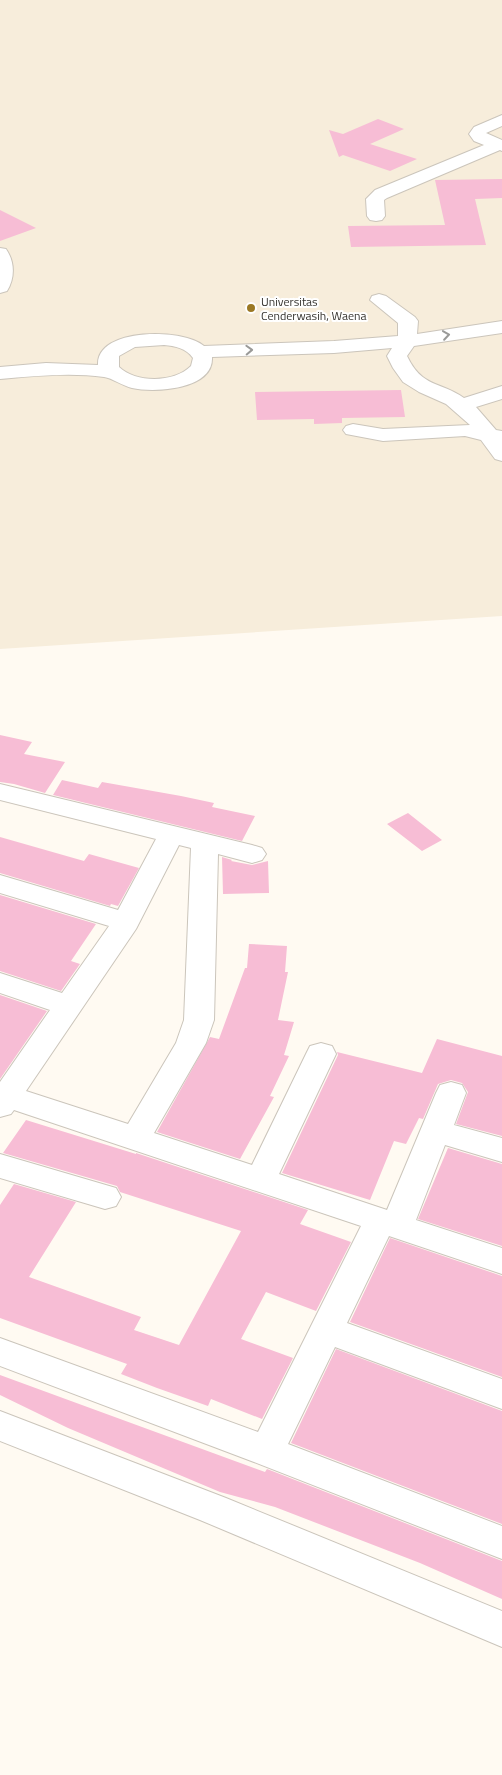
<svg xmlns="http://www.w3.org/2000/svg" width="502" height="1775" font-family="'Titillium Web',sans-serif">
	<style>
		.built { fill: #f7eddb }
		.building { fill: #f7bdd5 }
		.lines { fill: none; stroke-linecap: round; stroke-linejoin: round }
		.minor-casing { stroke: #cbc5bb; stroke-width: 2 }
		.minor { fill: #fff; fill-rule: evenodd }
		.oneway { stroke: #9a9a98 }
		.poi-dot { fill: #9b7823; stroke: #fff; stroke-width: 2 }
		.labels { text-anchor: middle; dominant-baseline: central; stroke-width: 4; stroke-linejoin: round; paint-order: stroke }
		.far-poi-label { font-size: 12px; fill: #363430; stroke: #fff; text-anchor: start }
	</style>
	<rect width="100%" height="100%" fill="#fffaf2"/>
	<path class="built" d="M0,0h502v616l-502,33z"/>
	<path class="building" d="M378,119l26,10 -34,15 47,15 -27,12 -47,-16 -4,2 -10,-27 14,4z
		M502,179v19l-27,1 11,46 -135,2 -3,-21 97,-1 -10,-45z
		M0,210l36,18 -36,13z
		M401,390l4,27 -63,1v5l-28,1v-5l-57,1 -2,-28z
		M0,735l32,7 -8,12 41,8 -20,31 -31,-9 -14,-2z
		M62,780l36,8 4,-6 79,14 33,7 -2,4 43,9 -13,25 -189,-46z
		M408,813l34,27 -20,11 -35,-27z
		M0,837l84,24 5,-7 50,14 -21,38 -7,-2 -1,2 -110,-33z
		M222,857l10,3 -1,1 21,4 16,-4 1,32 -46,1z
		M0,895l96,29 -25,37 9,3 -19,27 -61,-20z
		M249,944l38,2 -2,26h3l-10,48 16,2 -10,33 5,1 -19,40 4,1 -34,62 -83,-27 53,-95 9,2 26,-71h2z
		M0,995l47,16 -47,68z
		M437,1039l65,17v80l-46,-12 12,-32 -6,-9 -11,-3 -13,4 -15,35 -4,-1 -13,26 -12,-3 -24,59 -88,-27 56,-118 -1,-3 85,21z
		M26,1120l110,34v-1l172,57 -8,14 51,18 -35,69 -50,-19 -25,47 52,19 -31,61 -51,-20 -3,7 -51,-18 -36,-14 6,-10 -127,-46v-113l14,-21 62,18 -47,75 112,40 -7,13 45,15 62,-114 -121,-39 -3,-6 -114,-33z
		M448,1148l54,16v82l-84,-27z
		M390,1238l112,38v101l-152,-55z
		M336,1349l166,62v113l-211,-81z
		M0,1375l265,97 2,-3 235,92v38l-82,-36 -145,-56 -55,-15 -152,-64 -68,-33z"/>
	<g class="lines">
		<g class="minor-casing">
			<path id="minor" d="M502,115v11l-16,7 16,7v11l-2,-1 -113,48 -3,2 1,16 -3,4 -6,1 -6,-1 -3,-4 -1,-17 9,-9 109,-45 -10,-4 -5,-7 5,-7z
				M0,248l6,1c9,13 9,29 1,42l-7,2z
				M379,294l7,2 29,21 3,4 -1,13 85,-13v12l-88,13 -7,10c15,32 33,25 57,42l38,-12v13l-26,8 20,23 6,1v30l-7,-2 -14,-19 -16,-4 -82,5 -37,-7 -3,-4 3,-4 7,-2 30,5 87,-4 -24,-21 -27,-12 -16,-10 -10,-14 -6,-12 5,-8 -58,5 -122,4c2,33 -58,36 -80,31 -9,-2 -20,-10 -28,-11 -34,-5 -70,-1 -104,2v-12l46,-4 52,2c-2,-38 86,-37 106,-19l130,-5 64,-5v-13l-28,-23 2,-4zM164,345c11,1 22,3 29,13l-2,8c-17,17 -55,17 -72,1v-11l16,-9z
				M0,784l252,61 10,3 4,6 -4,6 -10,3 -34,-9 -4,166 -8,23 -52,90 98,32 54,-111 4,-8 11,-3 11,3 4,8 -57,120 108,36 49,-117 4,-8 11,-3 11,3 4,8 -12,32 48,13v24l-57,-17 -29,75 86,28v26l-113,-38 -42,87 155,56v30l-167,-62 -47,97 214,82v33l-248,-97 -254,-96v-28l258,94 103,-206 -347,-116 -3,4 -11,3v-35l50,-72 -50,-17v-20l62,20 47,-67 -109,-33v-18l118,35 38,-71 -156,-39zM179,845l12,3 -7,172 -8,23 -48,81 -102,-33 110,-162z
				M0,1154l116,34 5,9 -5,9 -11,3 -105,-31z
				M0,1411l226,87 276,113v36l-302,-127 -200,-79z"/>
		</g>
		<use href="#minor" class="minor"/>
	</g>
	<defs><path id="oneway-chevron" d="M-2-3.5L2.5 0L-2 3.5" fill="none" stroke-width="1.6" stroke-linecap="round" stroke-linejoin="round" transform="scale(1.25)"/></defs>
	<g class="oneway">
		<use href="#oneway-chevron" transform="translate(446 335) rotate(-8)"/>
		<use href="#oneway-chevron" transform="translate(249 350) rotate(-2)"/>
	</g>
	<circle class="poi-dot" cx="251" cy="308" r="5"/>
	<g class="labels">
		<g class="far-poi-label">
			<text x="261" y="301">Universitas<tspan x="261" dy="14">Cenderwasih, Waena</tspan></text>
		</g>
	</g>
</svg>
